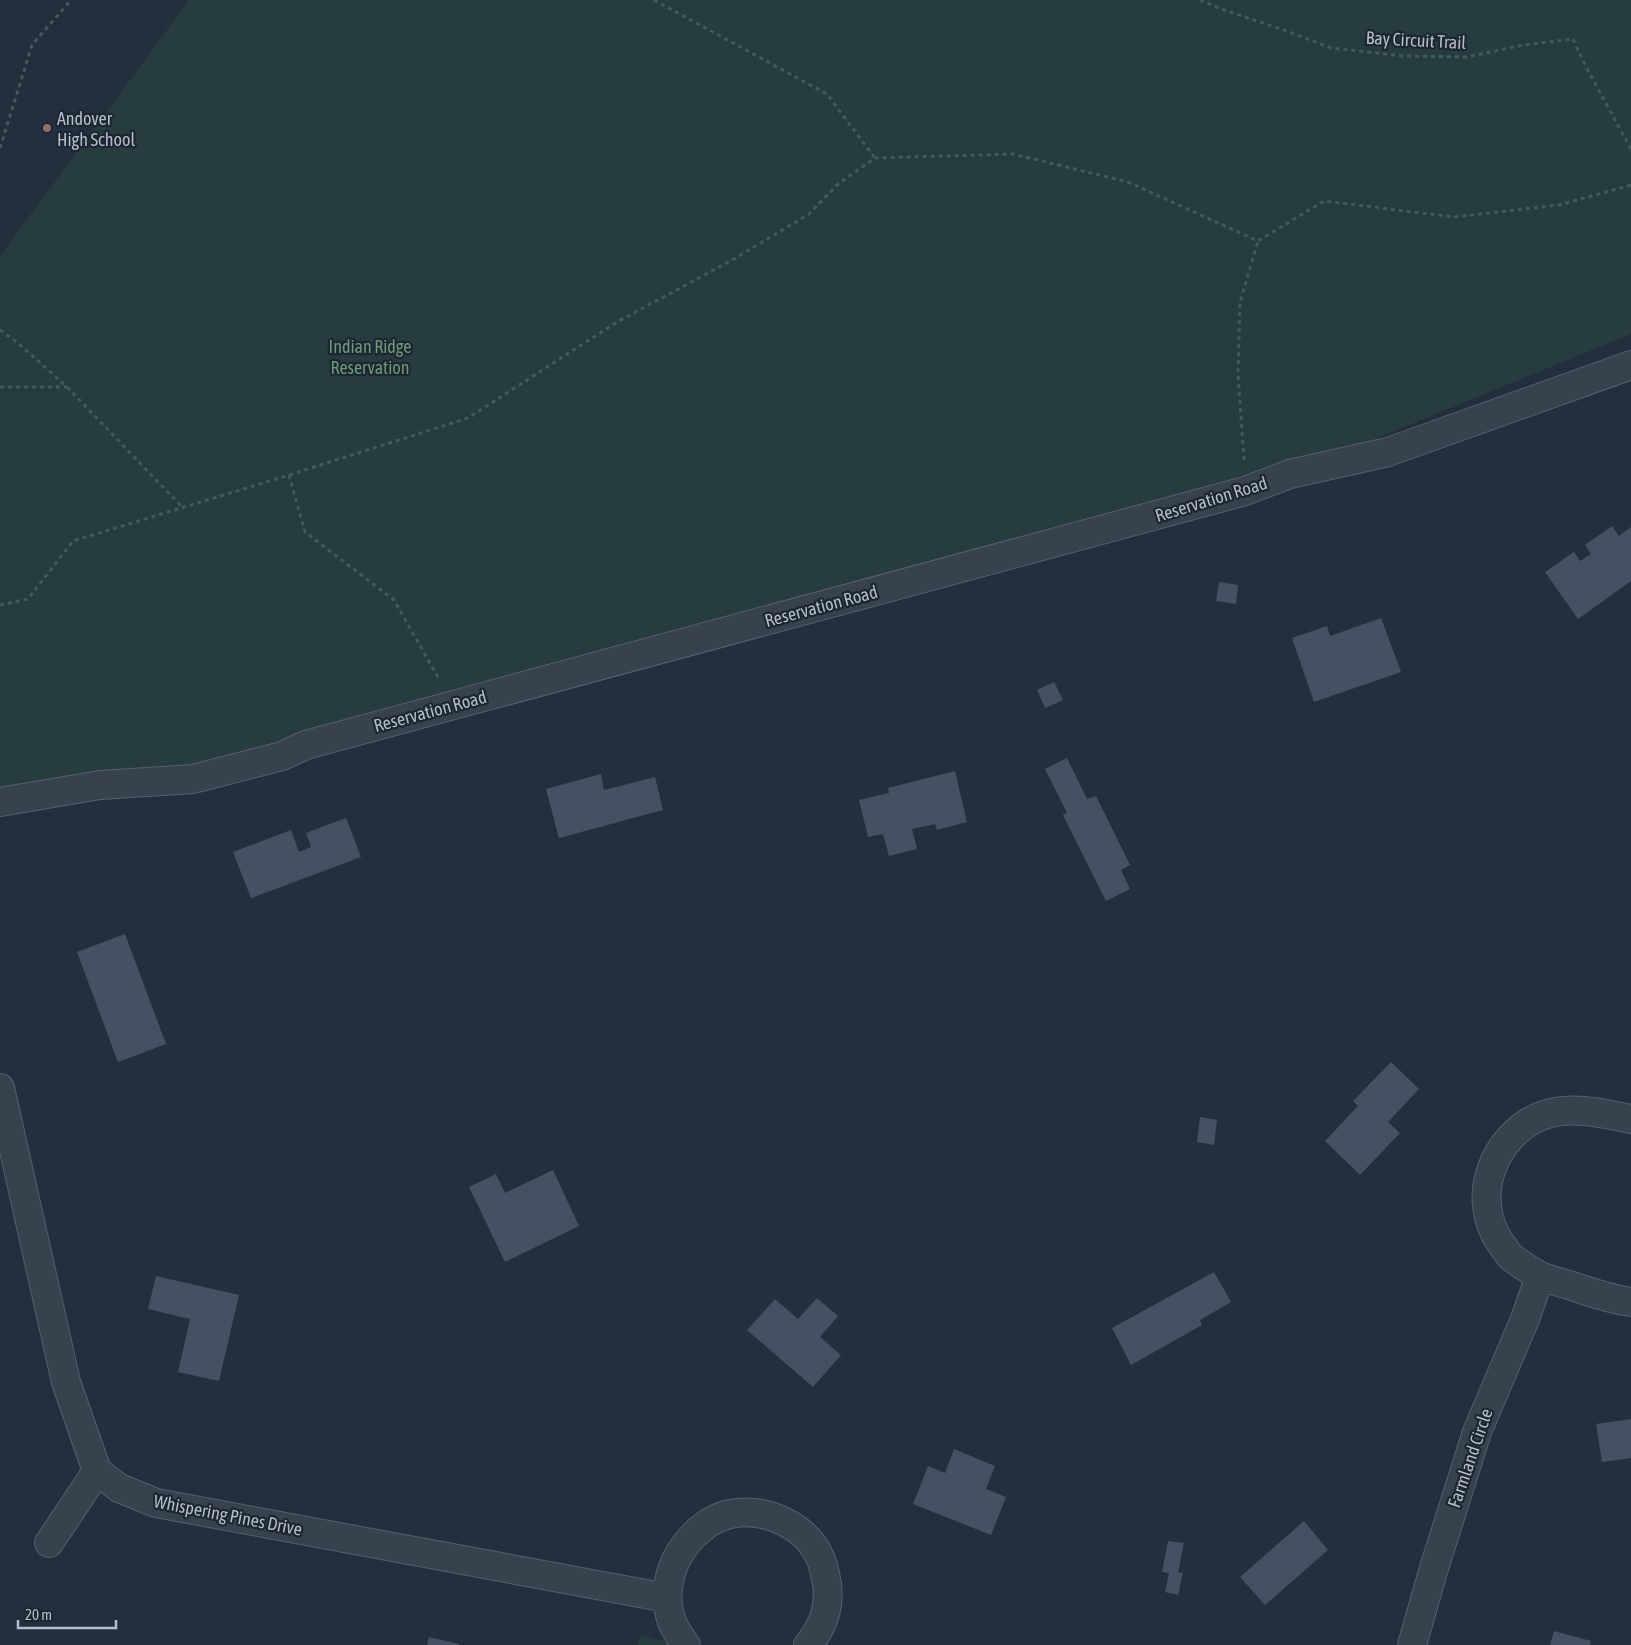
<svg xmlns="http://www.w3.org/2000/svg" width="1631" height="1645" font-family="'Asap Condensed',sans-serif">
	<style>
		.green { fill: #263c3f }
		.building { fill: #455162 }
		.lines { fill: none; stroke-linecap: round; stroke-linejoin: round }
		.minor-casing { stroke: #565f6c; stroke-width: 30 }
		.path { stroke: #44595c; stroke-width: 3; stroke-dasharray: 4 4; stroke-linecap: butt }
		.minor { stroke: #38414e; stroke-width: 28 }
		.education-dot { fill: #8d6e63; stroke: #1d2633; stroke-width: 2 }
		.labels { text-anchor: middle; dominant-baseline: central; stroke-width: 4.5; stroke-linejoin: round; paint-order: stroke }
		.street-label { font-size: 18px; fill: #b4bcc9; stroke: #1d2633 }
		.poi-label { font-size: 18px; fill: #b4bcc9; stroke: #1d2633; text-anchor: start }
		.park-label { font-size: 18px; fill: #6b9a76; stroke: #1d2633 }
	</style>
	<rect width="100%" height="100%" fill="#242f3e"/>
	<path class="green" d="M189,0h1442v334l-341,140 -984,271 -206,40 -100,10v-539z
		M640,1635l38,10h-40z"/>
	<path class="building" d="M1612,526l7,10 12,-9v54l-53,38 -33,-47 29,-20 6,9 11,-7 -6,-9z
		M1219,582l19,3 -2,19 -20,-3z
		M1381,618l20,54 -87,30 -22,-64 35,-12 3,10z
		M1054,682l9,18 -18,8 -8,-18z
		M1067,758l20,41 9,-3 34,69 -9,5 9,19 -24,12 -43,-86 4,-2 -22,-44z
		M955,771l12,51 -30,8 -2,-6 -23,5 5,20 -28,7 -6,-22 -15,3 -9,-37 30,-7 -1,-5z
		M601,774l3,16 51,-13 8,33 -104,28 -13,-49z
		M346,818l15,39 -110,41 -18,-46 58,-22 8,22 12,-5 -5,-14z
		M125,934l41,110 -48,18 -41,-110z
		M1391,1062l28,27 -31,33 12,11 -40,42 -35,-34 33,-35 -5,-5z
		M1200,1117l17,3 -3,25 -17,-3z
		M553,1170l26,56 -74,36 -36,-75 27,-13 9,19z
		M1214,1272l17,30 -31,18 2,5 -71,40 -19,-37z
		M156,1276l83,19 -20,86 -41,-9 12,-53 -42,-10z
		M817,1298l21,18 -18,21 21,18 -28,32 -66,-57 28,-31 23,20z
		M1631,1419v39l-29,4 -6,-38z
		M954,1449l41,17 -9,23 20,8 -15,38 -78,-31 15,-38 17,7z
		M1304,1521l24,29 -63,55 -25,-28z
		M1168,1541l16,2 -6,29 5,1 -5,22 -13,-3 4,-19 -7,-1z
		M1554,1631l37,10 -1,4h-40z
		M429,1637l30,7v1h-32z"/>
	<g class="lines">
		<g class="minor-casing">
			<path id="minor" d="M0,802l100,-17 93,-6 89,-23 24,-11 939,-254 45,-17 98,-22 243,-87
				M0,1088l66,294 31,89 22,17 37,15 511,95
				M1631,1119c-28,-6 -61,-14 -90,-3 -48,20 -71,82 -41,126 4,5 7,12 11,15 9,7 20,14 29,19 9,4 20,6 29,9 21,7 40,14 62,17
				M49,1543l48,-72
				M686,1645c-5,-7 -11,-15 -14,-23 -11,-31 -1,-64 22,-87 9,-9 22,-18 36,-21 35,-7 77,11 91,46 2,4 3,10 4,14 7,26 0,51 -17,71
				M1412,1645l22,-77 43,-136 48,-113 15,-43"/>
		</g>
		<path class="path" d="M654,0l173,94 48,64
			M1200,0l24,10 63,21 44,17 73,8 63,1 56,-12 50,-6 12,26 46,84
			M0,148l32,-103 39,-45
			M0,330l18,13 49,44 116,121
			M0,387h67
			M1244,460l-6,-86 2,-72 18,-61
			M289,475l16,57 89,68 45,79
			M0,605l28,-6 45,-58 216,-66 179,-57 149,-96 117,-63 75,-45 29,-30 37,-26 138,-4 115,28 130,59 66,-40 130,16 105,-12 72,-20"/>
		<use href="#minor" class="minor"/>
	</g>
	<circle class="education-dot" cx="47" cy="128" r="5"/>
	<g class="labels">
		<g class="street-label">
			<text transform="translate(1416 40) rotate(3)">Bay Circuit Trail</text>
			<text transform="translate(1211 499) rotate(-17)">Reservation Road</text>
			<text transform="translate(821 606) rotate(-15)">Reservation Road</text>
			<text transform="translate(430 711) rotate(-15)">Reservation Road</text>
			<text transform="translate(1470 1458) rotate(-71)">Farmland Circle</text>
			<text transform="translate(228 1515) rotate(11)">Whispering Pines Drive</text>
		</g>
		<g class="poi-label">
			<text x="57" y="118">Andover<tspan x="57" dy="21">High School</tspan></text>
		</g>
		<g class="park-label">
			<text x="370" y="346">Indian Ridge<tspan x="370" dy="21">Reservation</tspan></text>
		</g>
	</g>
	<path d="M18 1620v8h98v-8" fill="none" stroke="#b4bcc9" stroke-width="2.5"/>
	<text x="25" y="1620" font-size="15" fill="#b4bcc9" stroke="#1d2633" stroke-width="4" paint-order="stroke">20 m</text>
</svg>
